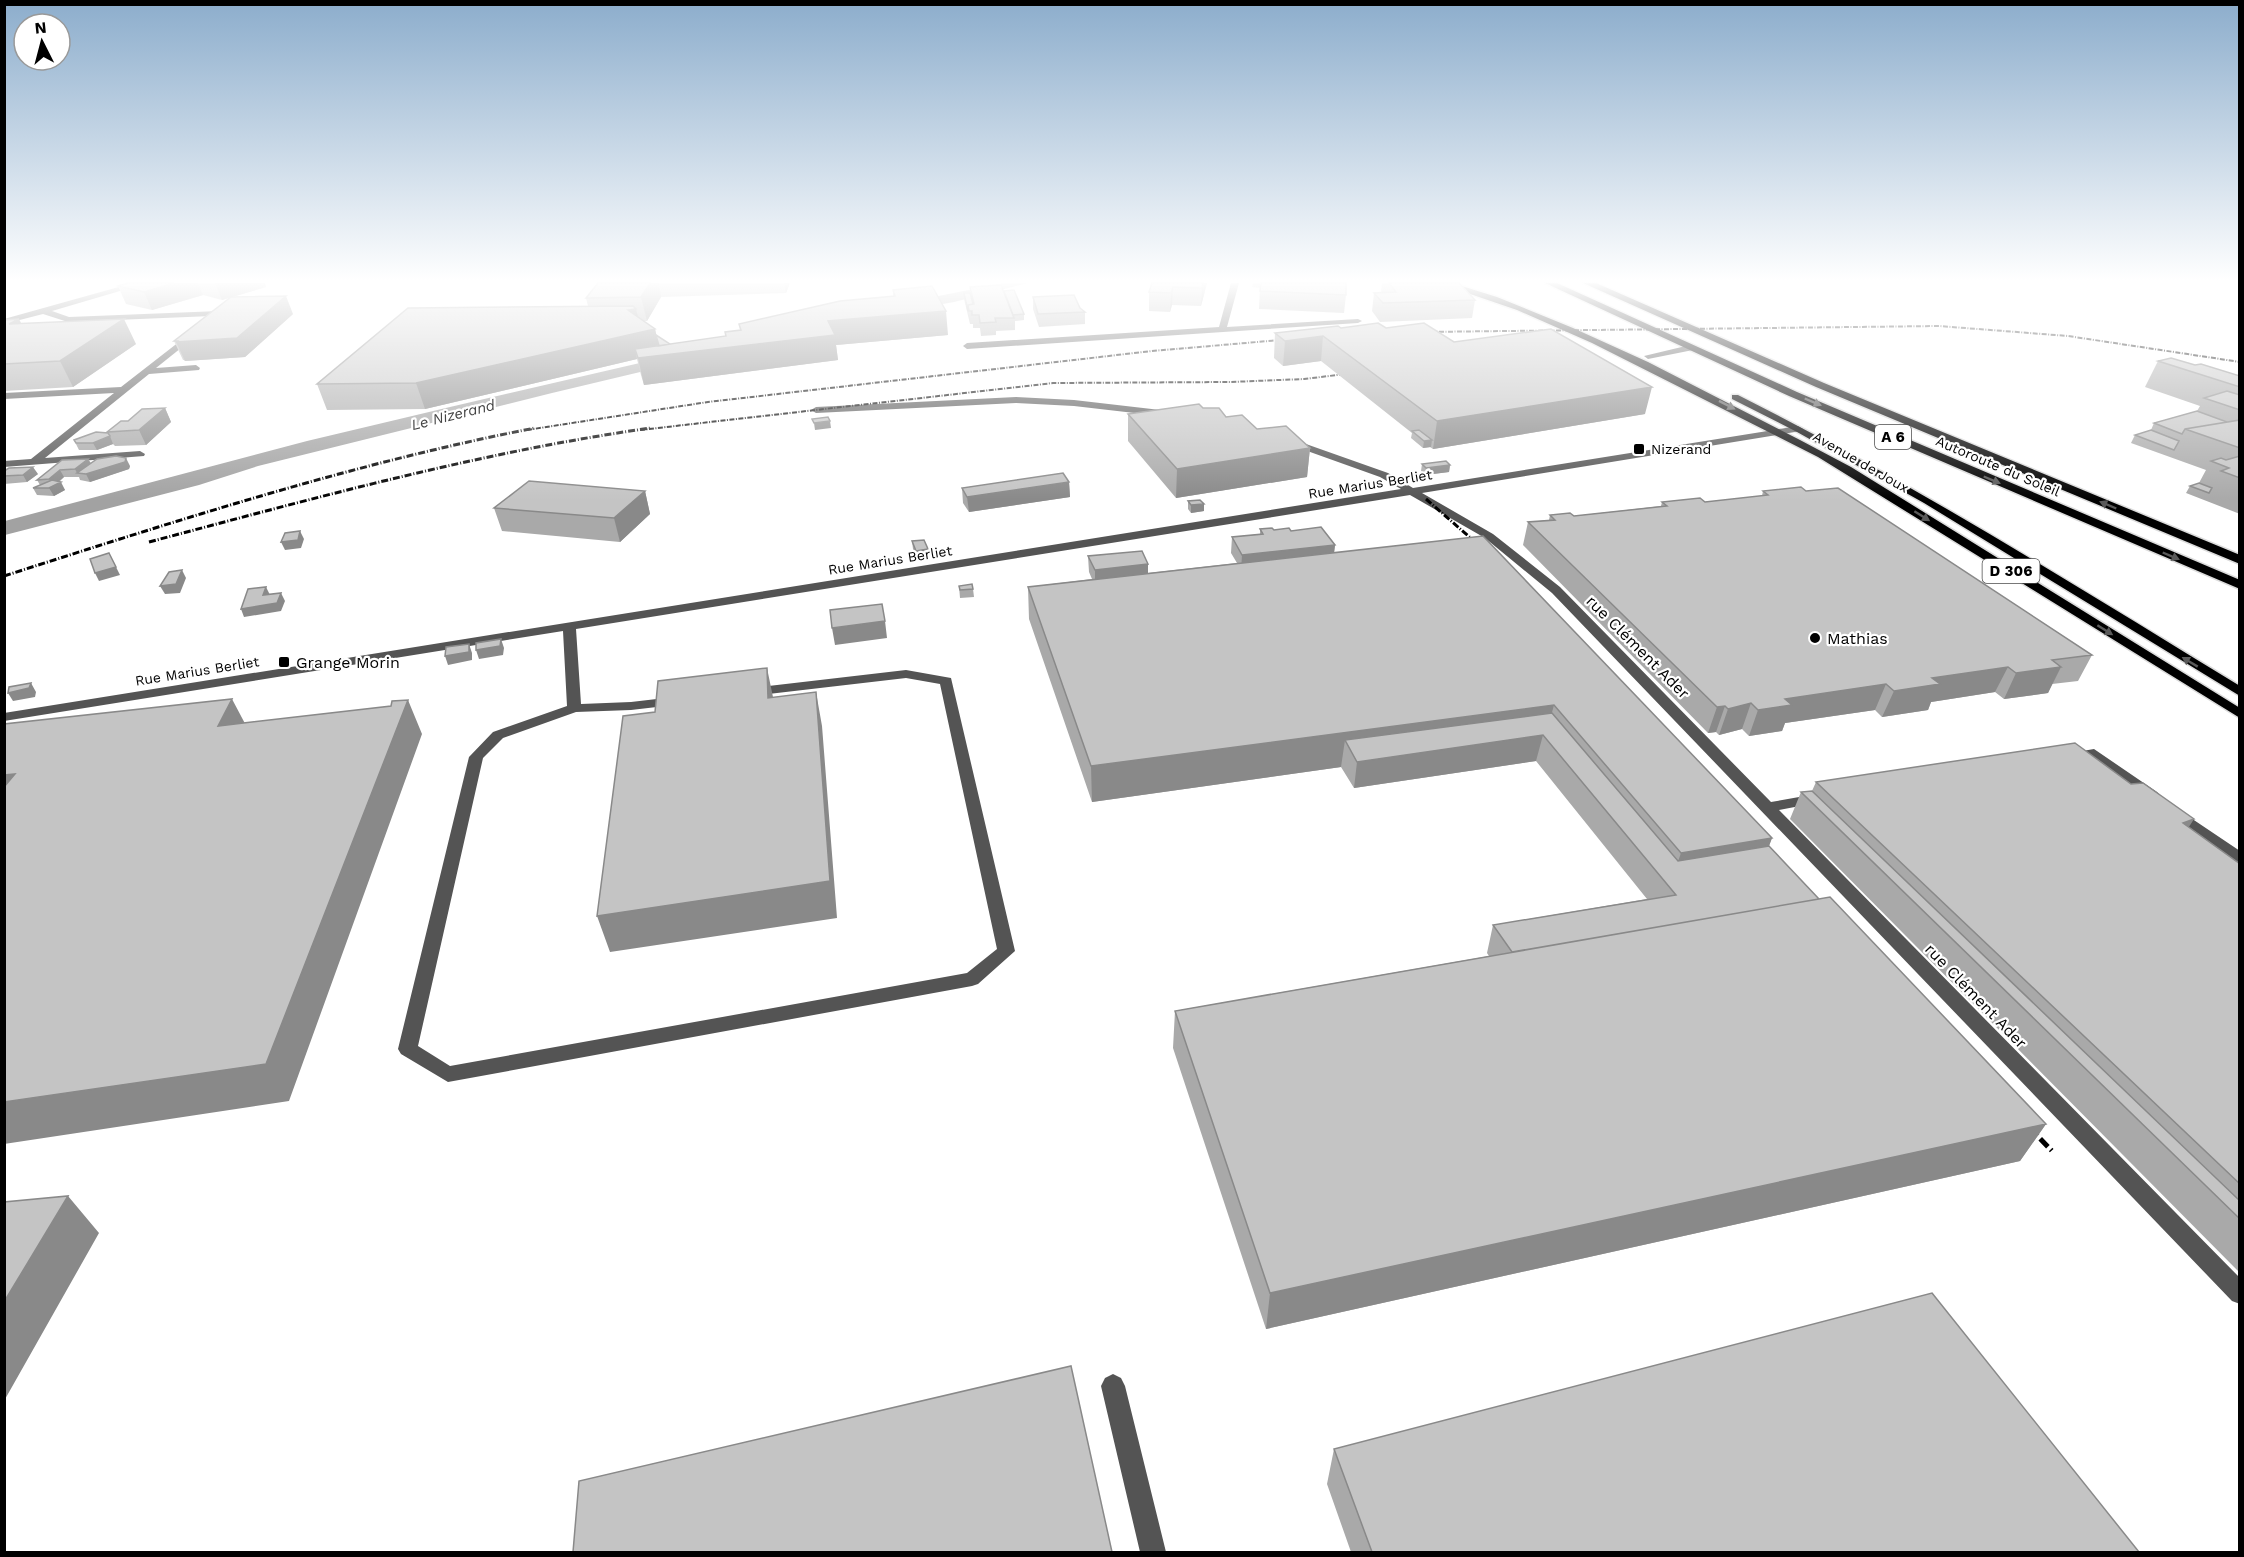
<svg xmlns="http://www.w3.org/2000/svg" width="2244" height="1557" font-family="'Work Sans',sans-serif">
	<style>
		.water { fill: #a2a2a2 }
		.lines { fill: none; stroke-linecap: round; stroke-linejoin: round }
		.major-casing { stroke: #dbdbdb; stroke-width: 3 }
		.highway-casing { stroke: #dbdbdb; stroke-width: 3 }
		.minor { fill: #545454; fill-rule: evenodd }
		.major { fill: #000; fill-rule: evenodd }
		.highway { fill: #000; fill-rule: evenodd }
		.rail-far2 { stroke: #000; stroke-width: 2; stroke-dasharray: 5 1.5 1 1.5; stroke-linecap: butt }
		.rail-far1 { stroke: #000; stroke-width: 3; stroke-dasharray: 7 2 1 2; stroke-linecap: butt }
		.rail { stroke: #000; stroke-width: 5; stroke-dasharray: 11 4 1.5 4; stroke-linecap: butt }
		.wall { fill: #a9a9a9 }
		.shaded-wall { fill: #898989 }
		.building { fill: #c4c4c4; stroke: #898989; stroke-width: 1.5 }
		.oneway { fill: #595959 }
		.poi-dot { fill: #000; stroke: #fff; stroke-width: 2 }
		.labels { text-anchor: middle; dominant-baseline: central; stroke-width: 4.5; stroke-linejoin: round; paint-order: stroke }
		.far-poi-label { font-size: 14px; fill: #000; stroke: #fff; text-anchor: start }
		.far-street-label { font-size: 14px; fill: #000; stroke: #fff }
		.far-water-label { font-size: 15px; font-style: italic; fill: #434343; stroke: #fff }
		.shield { fill: #fff; stroke: #4c4c4c; stroke-width: 1.5 }
		.shield-label { font-size: 15px; font-weight: bold; fill: #000 }
		.poi-label { font-size: 16px; fill: #000; stroke: #fff; text-anchor: start }
		.street-label { font-size: 16px; fill: #000; stroke: #fff }
	</style>
	<rect width="100%" height="100%" fill="#fff"/>
	<path class="water" d="M1004,283h24l-74,19 -74,13 -328,78 -294,73 -59,19 -194,50v-14l302,-80 143,-34 423,-98z"/>
	<g class="lines">
		<g class="major-casing">
			<path id="major" d="M1438,283h14l45,14 76,31 75,34 152,78 51,27 389,241v10l-422,-261 -226,-114 -75,-33z
				M1732,395h6c173,87 336,190 502,291v10l-316,-193 -127,-71 -65,-33z"/>
		</g>
		<g class="highway-casing">
			<path id="highway" d="M1545,283h12l240,109 443,188v9l-451,-193z
				M1583,283h13l228,100 416,172v9l-424,-177z"/>
		</g>
		<path class="minor" d="M133,283h14l-95,28 17,6 150,-6 4,2 -11,8 -4,-2 3,-3 -143,6 -25,-8 -39,10v-5z
			M1231,283h8l-12,44 131,-8 4,2 -4,2 -391,26 -4,-3 4,-3 252,-16z
			M193,331l4,3 -1,2 -40,32 40,-3 4,3 -1,2 -50,4 -104,84 95,-7 5,3 -1,2 -140,11v-6l27,-2 83,-66 -110,6v-6l117,-6z
			M1690,345l4,3 -1,2 -45,9 -4,-3z
			M1016,397l58,3 95,11 5,3 -5,3 -95,-11 -58,-3 -200,10 -5,-3 5,-3z
			M1798,426l5,3 -2,2 -379,62 71,41 67,53 211,215 45,-8 5,2 3,3 -3,3 -42,8 461,468v26l-8,-3 -680,-708 -67,-55 -75,-43 -834,134 5,75 50,-2 275,-32 45,8 64,273 -37,33 -6,2 -524,96 -47,-28 -3,-5 71,-292 24,-25 74,-26 -4,-75 -559,90v-8l1397,-224 -21,-12 -95,-34v-4l4,-1 99,35 25,15zM906,678l34,6 57,265 -30,24 -517,93 -32,-20 65,-288 20,-20 73,-26 55,-2z
			M2094,749l63,43 3,3 -3,3h-10l-56,-40 -21,3 -7,-4 2,-3z
			M2176,808l64,43v13l-69,-48 -3,-3z
			M1113,1374l8,4 4,8 41,166h-26l-39,-166 4,-8z"/>
		<use href="#major" class="major"/>
		<use href="#highway" class="highway"/>
		<path class="rail-far2" d="M1421,332l518,-6 129,10 172,26
			M527,430l181,-28 444,-51 140,-12
			M640,430l413,-47 177,-1 74,-3 50,-6"/>
		<path class="rail-far1" d="M1426,499l56,49
			M149,542c166,-44 331,-90 502,-114
			M4,576c175,-56 350,-113 531,-148"/>
		<path class="rail" d="M2026,1124l28,29"/>
	</g>
	<path class="wall" d="M128,283h137l1,4 -44,13 -19,-5 -51,15 -26,-6 -8,-18z
		M598,283h192l-4,10 -125,4 -14,24h-4l12,8 1,6 14,9 56,-8 14,-6 -1,-6 154,-28v-6l55,45 -112,10 2,15 -194,25 -3,-10 -4,-16 -212,50 -98,1 -10,-26 271,-78 -2,-8z
		M1152,283h55l-6,23 -29,-1 -2,7 -21,-1v-19z
		M1253,283h93v12l-2,18 -85,-4 1,-21 -8,-1z
		M1382,283h54l39,17 -3,18 -92,4 -8,-11 2,-18 7,-1z
		M970,287l34,4 20,23v6l-9,1v9l-19,1v4l-15,1 -1,-8h-7v-4h-3l-6,-25v-6h6z
		M1033,297l47,11 5,4v12l-46,3 -6,-18z
		M293,314l-48,43 -60,4 -1,-1h-1l-9,-19z
		M4,320l18,4 114,20 -63,43 -69,4z
		M1341,328h45l68,14 191,72 -212,35 -3,-2 -7,1 -12,-10 1,-5 -91,-72 -38,5 -9,-8 1,-25z
		M2158,361l37,4 45,11v138l-54,-21 4,-7 9,-3 7,-13 -75,-27 4,-8 16,-5 3,-7 43,-12 3,-5 -55,-19z
		M165,408l6,14 -25,23 -31,1 -2,-2 -16,6h-18l-5,-10 34,-7 -1,-1 21,-11z
		M1203,408l54,21 53,19 -3,29 -131,21 -48,-57v-27z
		M88,459l3,4 39,3 -1,3 -39,13 -10,-2 -1,-3h-15l-5,5 6,8 -11,6 -17,-1 -4,-7 7,-3 -3,-5z
		M1422,464l28,1 -1,7 -24,3 -4,-4z
		M4,471l34,3 -11,8 -23,2z
		M1069,482l1,15 -101,15 -6,-9 -1,-15z
		M645,491l5,23 -30,28 -118,-11 -8,-23z
		M1763,491h43l286,164 -14,26 -26,3 -4,9 -44,6 -9,-7 -64,10 -3,8 -46,7 -7,-7 -90,13 -3,8 -33,5 -7,-7 -23,6 -3,-3 -8,1 -185,-188 5,-23 21,-2 1,-5 24,1 87,-10 1,-4h43l57,-6z
		M1188,501l16,10 -13,2 -3,-4z
		M1260,529l14,1 61,15 -1,8 438,285 -3,8 50,53 227,225 -26,37 -754,168 -93,-281 2,-37 314,-55 -2,-3 6,-28 154,-26 -111,-138 -182,27 -13,-21 -249,35 -63,-183 -1,-32 64,-8 -3,-7 -1,-16 60,8v9l89,-10 -6,-10 1,-16 28,-3z
		M912,541l16,8 1,8 -12,2 -4,-10z
		M959,586l14,3 1,8 -14,1z
		M1816,782l373,45 51,37v409l-450,-454 11,-27 11,-1z
		M1334,1449l805,103h-788l-24,-68z"/>
	<path class="shaded-wall" d="M174,283h24l5,12 -51,15 -8,-18z
		M215,283h50l1,4 -44,13z
		M650,283h9l2,14 -14,24 -6,-24z
		M784,283h6l-4,10z
		M1203,283h4l-6,23 1,-18z
		M1173,287l-1,18 -2,7 1,-19z
		M286,296l7,18 -48,43 -60,4 -9,-19z
		M636,309l6,23 13,-3 6,25 167,-33 118,-10 2,24 -112,10 2,15 -194,25 -6,-27 -3,-9 2,10 -212,50 -9,-26 212,-73z
		M19,319l13,25 -23,-20z
		M124,319l12,25 -63,43 -13,-26z
		M1323,336l-2,25 -38,5 2,-25z
		M1652,387l-7,27 -212,35 4,-28z
		M165,408l6,14 -25,23 -7,-15z
		M830,421l1,7 -16,2 -1,-7z
		M110,436l3,8 -16,6 -4,-7z
		M1432,440l-1,7 -8,1 1,-7z
		M1310,448l-3,29 -131,21 1,-29z
		M126,458l4,8 -1,3 -39,13 -4,-8z
		M88,459l4,7 -15,7 -2,-4z
		M1450,465l-1,7 -24,3 1,-7z
		M33,467l5,7 -11,8 -4,-7z
		M60,470l4,7 -11,9 8,-4 4,8 -11,6 -5,-8 4,-2 -4,-7z
		M1069,482l1,15 -101,15 -2,-15z
		M645,491l5,23 -30,28 -6,-24z
		M1204,504v7l-13,2v-8z
		M300,531l4,8 -3,9 -16,2 -4,-8z
		M1335,545l-2,16 -92,10 1,-16z
		M928,549l1,8 -12,2 -1,-8z
		M109,553l11,22 -21,6 -4,-8z
		M1148,564v16l-53,6v-16z
		M182,570l4,8 -6,15 -15,1 -5,-8z
		M266,587l4,8h-7z
		M281,593l4,8 -4,10 -37,6 -3,-8z
		M885,621l2,17 -52,7 -3,-17z
		M501,639l3,9 -1,7 -24,4 -3,-9z
		M469,644l3,9v7l-24,5 -3,-9z
		M2008,667l-13,25 -64,10 -3,8 -46,7 12,-26 38,-13z
		M2061,667l-13,26 -44,6 12,-26z
		M767,668l7,34 -6,-4z
		M31,683l5,9 -1,5 -22,4 -5,-8z
		M1886,684l-11,26 -90,13 -3,8 -33,5 9,-26 27,-11z
		M816,692l6,34 15,192 -227,34 -13,-36z
		M232,699l18,34 -32,-7z
		M408,700l14,34 -133,367 -285,43v-42z
		M1751,703l-9,26 -23,6 9,-26z
		M1554,705l-9,33 -2,-3 -7,26 -182,27 3,-26 -12,-22 -4,27 -249,35 -1,-36z
		M1725,706l-9,26 -8,1 9,-26z
		M15,774l-11,82v-81z
		M2194,819l-23,36 12,-32z
		M1772,838l-14,36 -89,13 12,-34z
		M2046,1124l-26,37 -754,168 4,-36z
		M68,1196l31,37 -95,168v-99z"/>
	<path class="building" d="M128,283h46l-30,9 -26,-6z
		M598,283h52l-9,14 -55,1z
		M1152,283h51l-1,5 -29,-1 -2,6 -22,-1z
		M1261,283h85v12l-86,-4z
		M1389,283h70l16,17 -92,3 -9,-10 22,-1z
		M1001,285l13,33h-19l1,4 -16,1 -1,-8h-7v-4h-3l-1,-6 6,-1 -4,-17z
		M932,286l14,25 -118,10 7,14 -197,23 -3,-9 91,-13 -1,-4 16,-2 -2,-6 101,-23 55,-5 -2,-6z
		M1014,290l10,24 -11,1 -9,-24z
		M964,293h6l3,11 -5,1v6z
		M1074,295l6,13 5,4 -47,2 -5,-17z
		M286,296l-49,42 -61,4 3,-1h-5l57,-44z
		M633,306l3,3 -8,1 27,19 -239,54 -99,1 91,-76z
		M19,319l-10,5 115,-5 -64,42 -56,3v-44z
		M1378,323l8,5 38,-5 30,19 97,-13 101,58 -215,34 -114,-85 -38,5 -10,-8 63,-7 3,2z
		M656,335l14,9 -11,2z
		M2171,358l24,7 6,-1 39,12v11l-82,-26z
		M2227,391l13,4v15l-36,-12z
		M1199,404l4,4h16l7,9 16,-2 15,14 29,-3 24,22 -133,21 -49,-55z
		M165,408l-26,22 -32,2 14,-11h7l14,-12z
		M2197,411l30,11 -42,7 -3,5 -28,-11z
		M828,417l2,4 -16,2 -2,-4z
		M2240,420v28l-55,-19z
		M1419,430l13,10 -8,1 -12,-10z
		M2151,430l28,11 -5,9 -39,-15z
		M96,432l12,1 2,3 -17,7h-17l-2,-3z
		M116,456l10,2 -1,4 -39,12 -9,-1 20,-14z
		M2240,456v22l-19,-7 8,-3 -18,-7 10,-3 5,2z
		M88,459l-13,10 -15,1 -11,9 -12,1 25,-20z
		M1446,461l4,4 -24,3 -4,-4z
		M33,467l-10,8 -19,1v-5l5,-3z
		M1063,473l6,9 -102,15 -5,-9z
		M52,480l9,2 -12,6h-16z
		M529,481l116,10 -31,27 -120,-10z
		M2199,483l13,5 -3,5 -19,-7z
		M1801,487l5,4 32,-3 254,167 -40,5 9,7 -45,6 -8,-6 -76,11 8,6 -46,7 -8,-7 -101,15 7,6 -34,5 -7,-7 -23,6 -3,-3 -8,1 -189,-185 27,-2 -5,-5 20,-2 4,3 93,-10 -5,-4 38,-4 5,4 63,-7 -5,-4z
		M1200,500l4,4 -13,1 -3,-4z
		M1321,527l14,18 -93,10 -10,-18 31,-3 -3,-5 12,-1 2,2 15,-2 2,3z
		M300,531l-2,9 -17,2 4,-9z
		M1483,536l289,302 -91,15 -127,-148 -463,61 -63,-179z
		M924,540l4,9 -12,2 -4,-10z
		M1142,551l6,13 -53,6 -7,-14z
		M109,553l7,14 -21,6 -5,-14z
		M182,570l-6,14 -16,2 9,-14z
		M972,584l1,5 -13,1 -1,-4z
		M266,587l-3,8 18,-2 -4,10 -36,6 7,-20z
		M882,604l3,17 -53,7 -2,-18z
		M501,639l-1,7 -24,4v-7z
		M469,644v8l-24,4 1,-9z
		M767,668l1,30 48,-6 14,189 -233,35 26,-200 32,-4 3,-31z
		M31,683l-2,5 -21,5 1,-6z
		M232,699l-14,27 173,-20 1,-5 16,-1 -142,364 -262,38v-315l11,-13 -11,1v-51z
		M1552,713l126,148 91,-15 50,53 -307,53 -19,-27 183,-30 -133,-160 -186,27 -12,-22z
		M2075,743l56,41 12,-1 51,36 -11,4 57,41v320l-424,-402z
		M1812,791l428,410v18l-439,-427z
		M1830,897l216,227 -776,169 -95,-282z
		M68,1196l-64,106v-100z
		M1932,1293l207,259h-767l-38,-103z
		M1071,1366l41,186h-539l6,-71z"/>
	<defs><path id="oneway-solid" d="M-6-.8H1V-3.2L6.5 0L1 3.2V.8H-6Z" transform="scale(1.5)"/></defs>
	<g class="oneway">
		<use href="#oneway-solid" transform="translate(1813 402) rotate(23)"/>
		<use href="#oneway-solid" transform="translate(1727 405) rotate(27)"/>
		<use href="#oneway-solid" transform="translate(1992 480) rotate(23)"/>
		<use href="#oneway-solid" transform="translate(2108 505) rotate(-157)"/>
		<use href="#oneway-solid" transform="translate(1922 516) rotate(32)"/>
		<use href="#oneway-solid" transform="translate(2171 556) rotate(23)"/>
		<use href="#oneway-solid" transform="translate(2105 630) rotate(32)"/>
		<use href="#oneway-solid" transform="translate(2190 662) rotate(-149)"/>
	</g>
	<linearGradient id="sky" x2="0" y2="1"><stop stop-color="#8cadcc"/><stop offset="0.56" stop-color="#fff"/><stop offset="1" stop-color="#fff" stop-opacity="0"/></linearGradient>
	<rect width="2244" height="501" fill="url(#sky)"/>
	<g class="poi-dot">
		<rect x="1633" y="443" width="12" height="12" rx="3"/>
		<circle cx="1815" cy="638" r="6"/>
		<rect x="278" y="656" width="12" height="12" rx="3"/>
	</g>
	<g class="labels">
		<g class="far-poi-label">
			<text x="1651" y="449">Nizerand</text>
		</g>
		<g class="far-street-label">
			<text transform="translate(1861 462) rotate(30)">Avenue de Joux</text>
			<text transform="translate(1998 466) rotate(23)">Autoroute du Soleil</text>
			<text transform="translate(1370 484) rotate(-9)">Rue Marius Berliet</text>
			<text transform="translate(890 560) rotate(-9)">Rue Marius Berliet</text>
			<text transform="translate(197 671) rotate(-9)">Rue Marius Berliet</text>
		</g>
		<g class="far-water-label">
			<text transform="translate(453 415) rotate(-14)">Le Nizerand</text>
		</g>
		<g class="shield">
			<rect x="1875" y="425" width="36" height="24" rx="4.5"/>
			<rect x="1982.5" y="559" width="57" height="24" rx="4.5"/>
		</g>
		<g class="shield-label">
			<text x="1893" y="437">A 6</text>
			<text x="2011" y="571">D 306</text>
		</g>
		<g class="poi-label">
			<text x="1827" y="638">Mathias</text>
			<text x="296" y="662">Grange Morin</text>
		</g>
		<g class="street-label">
			<text transform="translate(1638 647) rotate(45)">rue Clément Ader</text>
			<text transform="translate(1976 996) rotate(46)">rue Clément Ader</text>
		</g>
	</g>
	<rect width="2244" height="1557" fill="none" stroke="#000000" stroke-width="12"/>
	<g transform="translate(42 42) rotate(354)"><circle r="28" fill="#ffffff" stroke="#999999" stroke-width="1.5"/>
	<path d="M0-4.5L10 22L0 15L-10 22Z" fill="#000000"/>
	<text y="-9" font-size="16" font-weight="bold" text-anchor="middle" fill="#000000">N</text>
	</g>
</svg>
